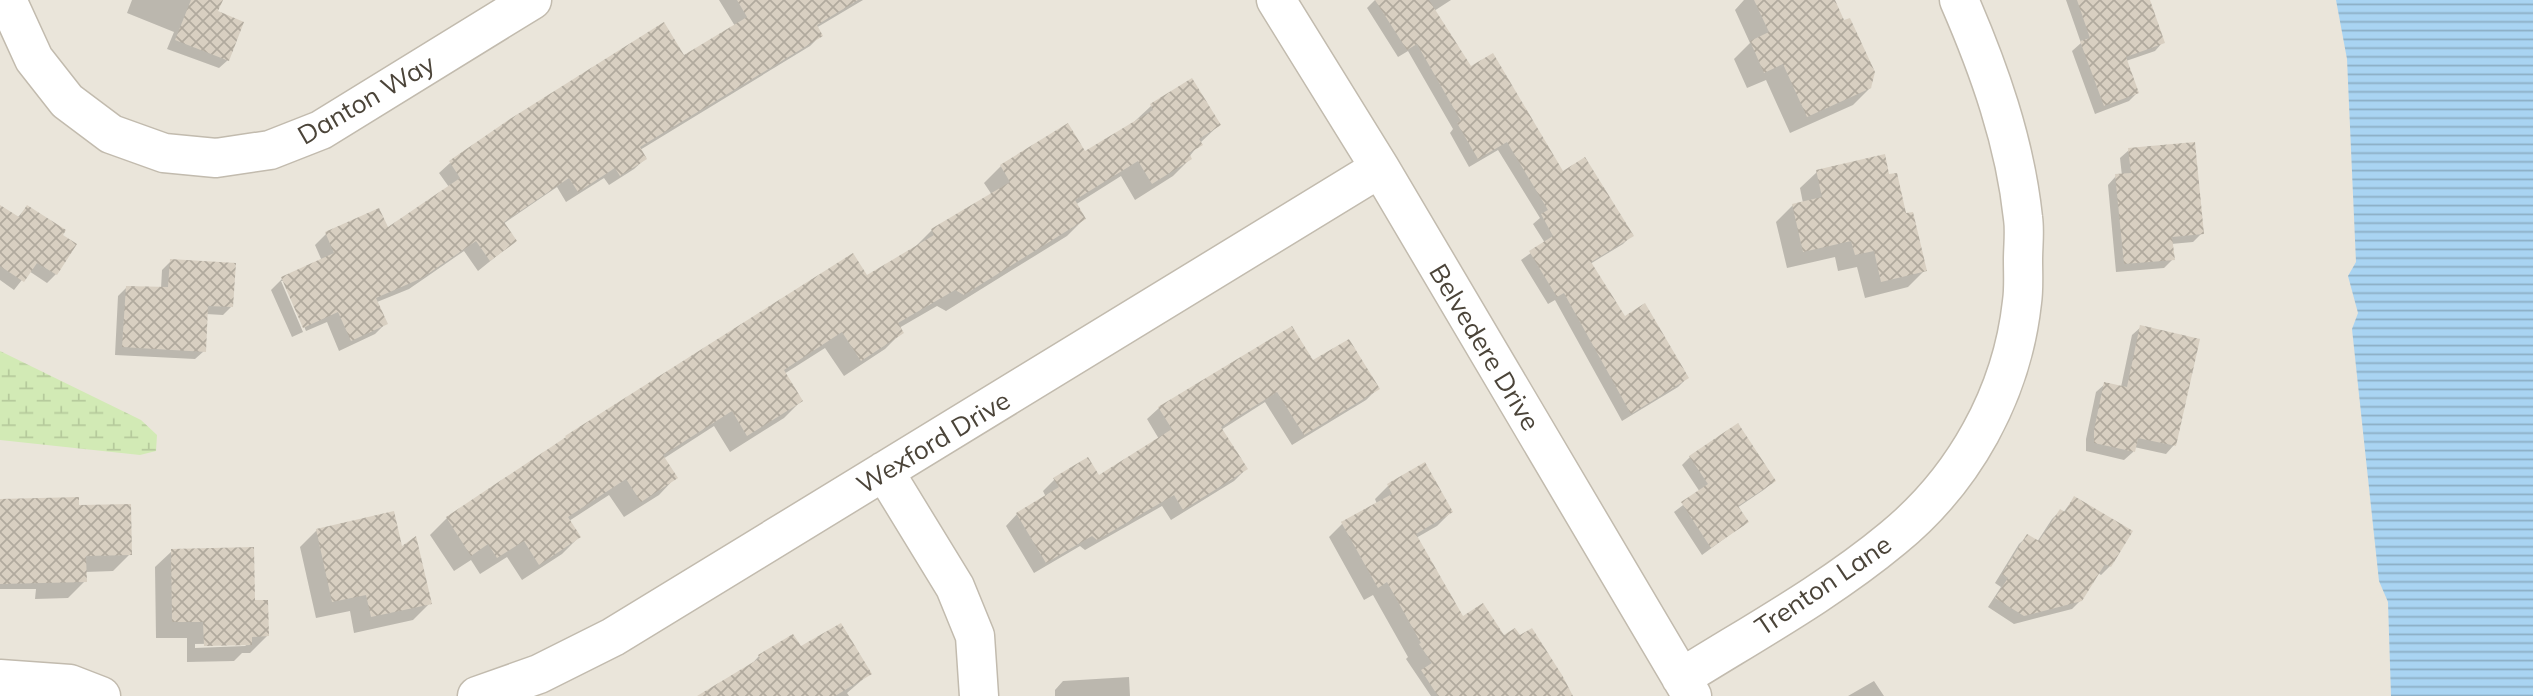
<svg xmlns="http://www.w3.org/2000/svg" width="2533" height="696" font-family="Mulish,sans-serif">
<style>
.residential{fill:#eae5da}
.wetland{fill:url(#wetland-marsh)}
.water{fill:url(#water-rules)}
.shadow{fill:#0003;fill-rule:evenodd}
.building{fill:url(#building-cross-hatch)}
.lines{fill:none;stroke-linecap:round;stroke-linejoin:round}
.minor-casing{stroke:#c2bbae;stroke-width:41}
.minor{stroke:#fff;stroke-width:38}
.labels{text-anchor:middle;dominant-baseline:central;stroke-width:6;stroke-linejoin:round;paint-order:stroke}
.street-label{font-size:26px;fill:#4b4439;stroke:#fff}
</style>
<defs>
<pattern id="wetland-marsh" width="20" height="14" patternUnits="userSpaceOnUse" patternTransform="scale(1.75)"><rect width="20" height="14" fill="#d2eab5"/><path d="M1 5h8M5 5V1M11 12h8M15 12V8" fill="none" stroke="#b6ca9c"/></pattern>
<pattern id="water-rules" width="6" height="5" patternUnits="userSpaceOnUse" patternTransform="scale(1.75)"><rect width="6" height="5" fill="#a9d4f2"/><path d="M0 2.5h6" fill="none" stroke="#8caec5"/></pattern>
<pattern id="building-cross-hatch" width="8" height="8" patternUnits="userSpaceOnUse" patternTransform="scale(1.75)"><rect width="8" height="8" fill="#d8cfc1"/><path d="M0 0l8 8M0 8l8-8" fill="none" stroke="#b1aa9e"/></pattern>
</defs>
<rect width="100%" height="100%" fill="#f6f3ec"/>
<path class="residential" d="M 0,0 L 2533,0 L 2533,696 L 0,696 Z"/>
<path class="wetland" d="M 0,351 L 141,420 L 157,435 L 156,451 L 140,455 L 0,440 Z"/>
<path class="water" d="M 2336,0 L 2533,0 L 2533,696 L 2391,696 L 2388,602 L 2379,581 L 2352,329 L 2358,313 L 2348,276 L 2356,262 L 2347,59 Z"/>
<path class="shadow" d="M 132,0 L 221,0 L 216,12 L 228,60 L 219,68 L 167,49 L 174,32 L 127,13 Z
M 719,0 L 863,0 L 816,28 L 821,35 L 810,46 L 640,150 L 645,159 L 634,169 L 609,185 L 604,178 L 566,202 L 557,187 L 503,224 L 515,241 L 478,271 L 464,251 L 409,289 L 377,302 L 386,323 L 375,334 L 339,351 L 327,322 L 306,331 L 285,281 L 281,281 L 303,332 L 292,337 L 271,290 L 282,279 L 322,261 L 315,245 L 326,234 L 387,230 L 449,187 L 439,173 L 450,163 L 559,89 L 684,58 L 735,26 Z
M 1375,0 L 1451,0 L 1434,11 L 1471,68 L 1562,174 L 1631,236 L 1623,244 L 1590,264 L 1624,319 L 1687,378 L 1678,387 L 1622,421 L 1555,300 L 1548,304 L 1521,260 L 1545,243 L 1533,224 L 1540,218 L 1498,150 L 1469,167 L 1450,133 L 1453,129 L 1408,51 L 1398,57 L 1367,8 Z
M 1744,0 L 1833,0 L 1870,88 L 1853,105 L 1790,133 L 1766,80 L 1747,88 L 1734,59 L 1750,43 L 1735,10 Z
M 2066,0 L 2148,0 L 2163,42 L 2155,51 L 2126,61 L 2137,93 L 2129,101 L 2095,114 L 2072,51 L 2081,43 Z
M 1192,80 L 1219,125 L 1200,143 L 1189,157 L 1190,159 L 1173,176 L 1135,200 L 1121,176 L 1075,205 L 1084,219 L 1067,236 L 946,311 L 937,306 L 899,328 L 902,332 L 885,349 L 844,376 L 825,348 L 784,374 L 801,401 L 784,418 L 730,452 L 714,426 L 663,459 L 675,478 L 659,495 L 624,517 L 609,495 L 569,521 L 579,537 L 562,554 L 522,580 L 507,557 L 480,574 L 471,560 L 454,571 L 430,535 L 447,518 L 558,445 L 866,277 L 915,247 L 932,230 L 992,195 L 984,183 L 1001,166 L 1085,153 L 1134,122 L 1151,106 Z
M 2129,150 L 2202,233 L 2193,242 L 2171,244 L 2173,259 L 2164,268 L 2116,272 L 2108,185 L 2116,176 L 2122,176 L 2120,158 Z
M 1817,172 L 1888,176 L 1925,270 L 1908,287 L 1865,298 L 1857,267 L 1838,271 L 1835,257 L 1787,268 L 1776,222 L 1793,205 L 1803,203 L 1800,188 Z
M 0,207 L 17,218 L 27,207 L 60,235 L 56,274 L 47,283 L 29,271 L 14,290 L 0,280 Z
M 171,261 L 231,307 L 223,315 L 206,314 L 204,351 L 195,359 L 115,355 L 118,296 L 127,287 L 161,289 L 162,270 Z
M 2141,327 L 2174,445 L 2166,454 L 2134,447 L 2133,452 L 2124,460 L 2086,451 L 2086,439 L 2096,392 L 2105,384 L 2121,387 L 2132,335 Z
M 1313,363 L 1378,388 L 1366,400 L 1292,445 L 1265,402 L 1221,430 L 1246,469 L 1234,481 L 1171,520 L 1162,506 L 1085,550 L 1080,546 L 1034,573 L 1006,526 L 1017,514 L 1046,497 L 1043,491 L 1054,480 L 1098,478 L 1159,439 L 1147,419 L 1159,408 Z
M 1690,457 L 1774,481 L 1765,489 L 1737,508 L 1747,522 L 1702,555 L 1674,512 L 1700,492 L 1682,465 Z
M 1389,485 L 1451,512 L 1437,526 L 1416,538 L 1462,618 L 1503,637 L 1572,696 L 1431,696 L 1406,659 L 1408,657 L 1373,595 L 1364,600 L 1329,537 L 1342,524 L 1377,504 L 1375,499 Z
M 2074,498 L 2110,566 L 2101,575 L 2098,573 L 2081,600 L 2072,609 L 2014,624 L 1988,607 L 2001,587 L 1995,583 L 2019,544 L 2028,536 L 2037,542 L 2052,519 L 2060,511 L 2063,513 Z
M 0,500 L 77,506 L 130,554 L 113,571 L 85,572 L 85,581 L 68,598 L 35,599 L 36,589 L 0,589 Z
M 317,530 L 400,549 L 430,603 L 413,620 L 354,633 L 350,611 L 316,618 L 300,547 Z
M 172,551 L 253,602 L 267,636 L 250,653 L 242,653 L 234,661 L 187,662 L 187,638 L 156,638 L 155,567 ZM 249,643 L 245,646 L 195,648 L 195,644 Z
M 800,649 L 870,673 L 847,693 L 849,696 L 701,696 L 749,667 L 759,656 Z
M 1129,677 L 1130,696 L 1055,696 L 1055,690 L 1063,681 Z
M 1874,681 L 1884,696 L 1848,696 Z"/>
<path class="building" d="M 191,0 L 223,0 L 218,11 L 244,22 L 229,61 L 175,40 Z
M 737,0 L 858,0 L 817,25 L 823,36 L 640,147 L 647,159 L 620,176 L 615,168 L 578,192 L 569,178 L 504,222 L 517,241 L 490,261 L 476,241 L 422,278 L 376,298 L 388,324 L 351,341 L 338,312 L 303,328 L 281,277 L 334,253 L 325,232 L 379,208 L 388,227 L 460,178 L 449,161 L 507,121 L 664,22 L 684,55 L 747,17 Z
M 1375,0 L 1429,0 L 1471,66 L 1493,53 L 1563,171 L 1585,157 L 1634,236 L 1591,262 L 1625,316 L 1645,303 L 1689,378 L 1631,414 L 1564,293 L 1557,297 L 1529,251 L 1553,236 L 1541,214 L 1548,210 L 1507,142 L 1478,159 L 1457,123 L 1461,121 L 1417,44 L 1407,50 Z
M 1754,0 L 1835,0 L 1844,20 L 1850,18 L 1875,72 L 1871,88 L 1807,117 L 1783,64 L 1764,73 L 1750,41 L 1769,32 Z
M 2077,0 L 2150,0 L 2165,43 L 2126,57 L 2139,93 L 2104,106 L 2080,41 L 2090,38 Z
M 1192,78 L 1221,125 L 1199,139 L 1203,145 L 1189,153 L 1192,159 L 1152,184 L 1138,161 L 1075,200 L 1086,219 L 964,295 L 955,290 L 898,323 L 904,333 L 861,361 L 842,332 L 784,370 L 803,401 L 747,436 L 732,411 L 663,455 L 678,478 L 641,502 L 626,479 L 568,517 L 581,537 L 539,565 L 524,541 L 497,558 L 488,544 L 471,556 L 446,517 L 566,437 L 565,436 L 853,253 L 867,275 L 934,235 L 931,229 L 1010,182 L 1000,165 L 1068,123 L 1085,151 L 1153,110 L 1150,104 Z
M 2195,142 L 2204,234 L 2172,237 L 2175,260 L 2124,264 L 2115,174 L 2131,173 L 2128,148 Z
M 1885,154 L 1889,174 L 1897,173 L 1906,213 L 1913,212 L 1927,271 L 1881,282 L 1874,251 L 1855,255 L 1851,241 L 1803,252 L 1792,204 L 1822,197 L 1816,170 Z
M 0,205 L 19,217 L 27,205 L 66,230 L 63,235 L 77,244 L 57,275 L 37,263 L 24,282 L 0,266 Z
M 170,259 L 236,263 L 233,307 L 208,306 L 206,352 L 122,347 L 126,286 L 168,287 Z
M 2140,325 L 2200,339 L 2176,446 L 2138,438 L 2135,452 L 2094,443 L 2094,430 L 2104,382 L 2127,387 Z
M 1292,326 L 1313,360 L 1349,339 L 1380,389 L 1304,435 L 1277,392 L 1221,427 L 1248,469 L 1183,510 L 1174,495 L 1097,540 L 1092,536 L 1046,563 L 1016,513 L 1059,487 L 1053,478 L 1088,457 L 1099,475 L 1172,429 L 1158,407 Z
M 1738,423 L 1776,481 L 1738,506 L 1749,522 L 1711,548 L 1681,502 L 1708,484 L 1689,456 Z
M 1425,462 L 1453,512 L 1416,534 L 1463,616 L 1483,603 L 1504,635 L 1515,628 L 1520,635 L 1532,628 L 1562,675 L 1573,696 L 1438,696 L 1421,670 L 1432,663 L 1419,644 L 1421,643 L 1387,582 L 1378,588 L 1341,522 L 1392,494 L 1387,484 Z
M 2074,496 L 2133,531 L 2111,567 L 2105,564 L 2082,601 L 2024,616 L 1995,598 L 2008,578 L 2002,574 L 2027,534 L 2039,541 L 2060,509 L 2065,512 Z
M 79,497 L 79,505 L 131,504 L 132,555 L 86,556 L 87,582 L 0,584 L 0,499 Z
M 394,511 L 402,546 L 416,536 L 432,604 L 371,617 L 366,595 L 332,602 L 316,529 Z
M 254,547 L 255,600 L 268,600 L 269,636 L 252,637 L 252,645 L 204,646 L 203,622 L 172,622 L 171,549 Z
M 841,623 L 872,674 L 835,696 L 697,696 L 760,658 L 758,655 L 793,634 L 801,646 Z"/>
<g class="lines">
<g class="minor-casing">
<path id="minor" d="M 7,0 L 34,59 L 67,101 L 111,134 L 164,153 L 216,158 L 270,150 L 321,130 L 532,0
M 1276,0 L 1380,168 L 1692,696
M 884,471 L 955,587 L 975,636 L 979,696
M 1681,678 C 1753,633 1828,592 1893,538 C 1964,480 2012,394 2022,302 C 2024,289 2023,274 2023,260 C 2023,246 2025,231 2023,218 C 2015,142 1989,69 1959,0
M 0,679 L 70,684 L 101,696
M 477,696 L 539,674 L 613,637 L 1380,168"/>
</g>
<use href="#minor" class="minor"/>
</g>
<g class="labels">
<g class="street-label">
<text transform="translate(366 99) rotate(-30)">Danton Way</text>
<text transform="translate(1485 347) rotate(59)">Belvedere Drive</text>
<text transform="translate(933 442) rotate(-31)">Wexford Drive</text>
<text transform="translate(1823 585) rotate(-34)">Trenton Lane</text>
</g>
</g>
</svg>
